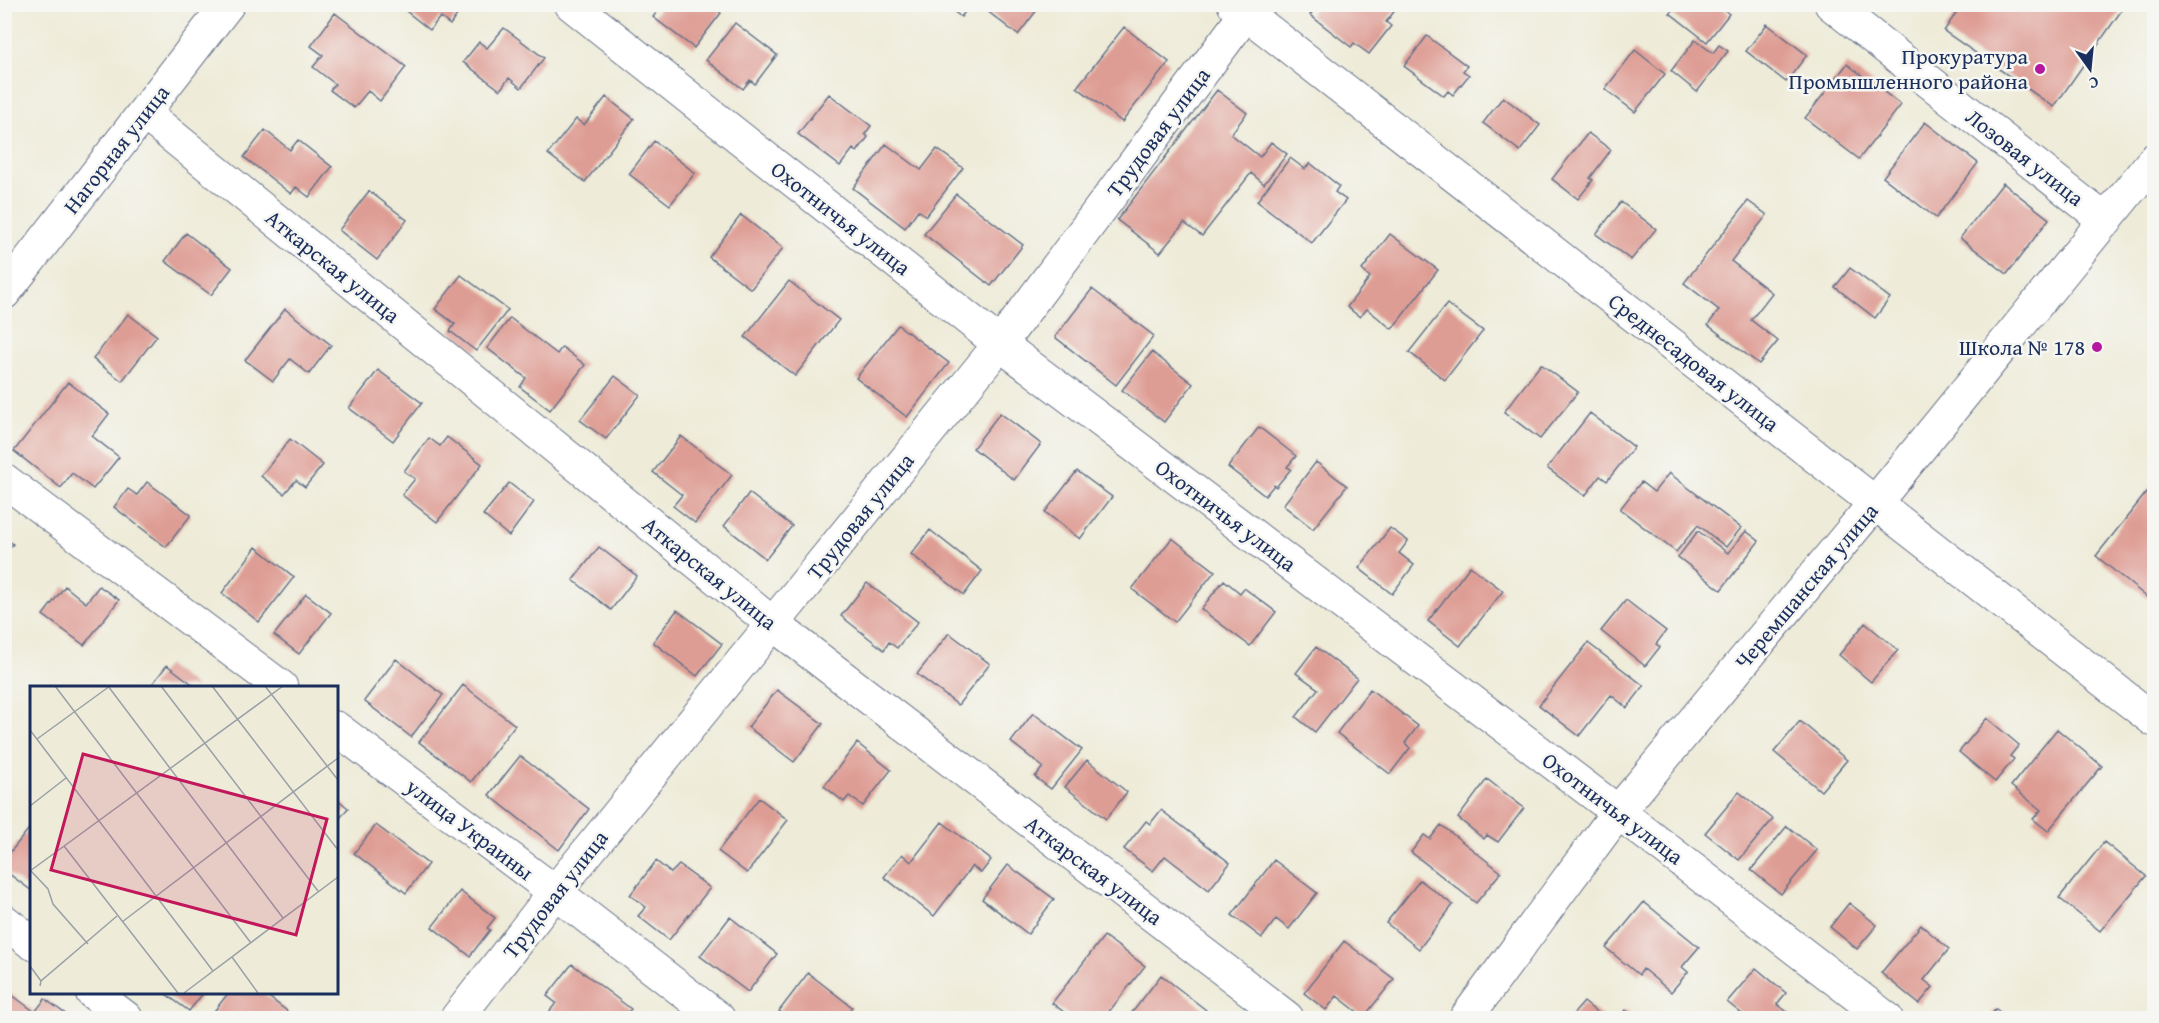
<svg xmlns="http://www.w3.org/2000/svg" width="2159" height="1023" font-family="'Gentium Book Plus',serif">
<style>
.building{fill:#de9d94}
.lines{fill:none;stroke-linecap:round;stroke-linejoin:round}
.street-casing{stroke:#657189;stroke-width:35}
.street{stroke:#fff;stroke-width:33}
.poi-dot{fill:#b5179e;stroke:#f6f6f2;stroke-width:2}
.labels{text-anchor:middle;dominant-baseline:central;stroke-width:5;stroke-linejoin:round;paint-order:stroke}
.poi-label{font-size:22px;fill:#1b2f5e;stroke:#f6f6f2;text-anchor:end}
.street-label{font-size:22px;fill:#1b2f5e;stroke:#f6f6f2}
.inset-road{fill:none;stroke:#9aa0a7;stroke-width:1.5}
.view{fill:#c2185b;fill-opacity:0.15;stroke:#c2185b;stroke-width:3}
.inset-edge{fill:none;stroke:#1b2f5e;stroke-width:3}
</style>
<rect width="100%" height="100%" fill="#f6f6f2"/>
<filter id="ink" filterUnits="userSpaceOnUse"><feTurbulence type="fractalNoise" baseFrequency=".0167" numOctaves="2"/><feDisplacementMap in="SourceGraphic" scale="12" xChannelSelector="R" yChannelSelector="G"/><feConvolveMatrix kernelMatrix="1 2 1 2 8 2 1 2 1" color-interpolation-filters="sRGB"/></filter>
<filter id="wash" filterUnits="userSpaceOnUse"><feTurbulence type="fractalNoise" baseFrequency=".008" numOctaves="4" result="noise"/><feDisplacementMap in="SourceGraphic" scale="24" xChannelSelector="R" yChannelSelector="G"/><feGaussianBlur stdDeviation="1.35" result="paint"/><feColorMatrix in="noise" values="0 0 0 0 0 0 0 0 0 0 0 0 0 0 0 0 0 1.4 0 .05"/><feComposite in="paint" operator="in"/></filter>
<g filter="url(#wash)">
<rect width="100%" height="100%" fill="#eeebd8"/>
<g id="blocks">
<path class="building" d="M 397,4 L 465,4 L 450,25 L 440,17 L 430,30 Z
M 663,4 L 710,4 L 721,13 L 694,48 L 653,17 Z
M 944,4 L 971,4 L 961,17 Z
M 990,4 L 1038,4 L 1040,6 L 1018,35 L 986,10 Z
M 1318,4 L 1400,4 L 1386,22 L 1391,26 L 1369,54 L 1354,43 L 1351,47 L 1310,15 Z
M 1677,4 L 1718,4 L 1729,14 L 1707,42 L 1670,13 Z
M 1962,4 L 2126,4 L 2054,107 L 1944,31 Z
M 335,13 L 406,67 L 380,101 L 368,91 L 354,108 L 330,90 L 335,84 L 313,67 L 323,55 L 311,46 Z
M 735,23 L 777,55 L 755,84 L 750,80 L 743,89 L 706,60 Z
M 1767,24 L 1807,55 L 1786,82 L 1746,51 Z
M 1124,27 L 1169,62 L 1122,122 L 1077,87 Z
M 504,28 L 544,58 L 521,88 L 509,78 L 500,90 L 463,62 L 479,42 L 487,48 Z
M 1427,36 L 1467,66 L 1463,71 L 1469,75 L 1453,95 L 1448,91 L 1444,96 L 1404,66 Z
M 1695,40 L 1713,53 L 1719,45 L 1728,51 L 1697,92 L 1671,71 Z
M 1635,50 L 1665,74 L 1635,112 L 1605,89 Z
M 1847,64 L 1901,105 L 1859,159 L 1805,118 Z
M 1217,90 L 1247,113 L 1231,134 L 1260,157 L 1271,142 L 1287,154 L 1264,184 L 1251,173 L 1202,236 L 1184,223 L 1160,253 L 1117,220 Z
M 829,94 L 871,126 L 865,134 L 868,137 L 857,152 L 853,149 L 840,166 L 798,134 Z
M 606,97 L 634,119 L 585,182 L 548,154 L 576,119 L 584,125 Z
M 1503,97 L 1540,125 L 1520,151 L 1483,123 Z
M 1925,122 L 1978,163 L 1936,218 L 1883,177 Z
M 265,130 L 290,150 L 298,140 L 332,167 L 309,197 L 296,187 L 291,194 L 244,157 Z
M 1588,133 L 1611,150 L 1590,178 L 1593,180 L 1578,199 L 1552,179 Z
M 654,141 L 695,173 L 670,205 L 629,174 Z
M 886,144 L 921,170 L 937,149 L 963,168 L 926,216 L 918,210 L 905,228 L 853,188 Z
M 1290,158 L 1305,169 L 1310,163 L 1339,186 L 1335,192 L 1346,200 L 1312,243 L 1257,201 Z
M 2003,183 L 2049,219 L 2007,274 L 1960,238 Z
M 369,191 L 407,220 L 377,260 L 339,230 Z
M 956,194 L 1023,245 L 991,286 L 924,234 Z
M 1748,201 L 1767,215 L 1731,261 L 1772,293 L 1751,320 L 1778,341 L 1759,364 L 1708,325 L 1719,310 L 1684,283 Z
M 1621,202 L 1656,229 L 1631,260 L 1596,234 Z
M 741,215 L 783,248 L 751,289 L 709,257 Z
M 186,233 L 232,268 L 211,295 L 165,261 Z
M 1390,234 L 1438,270 L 1392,329 L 1367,309 L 1360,317 L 1347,307 L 1370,277 L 1362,270 Z
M 1850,268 L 1890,298 L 1875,318 L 1835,287 Z
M 461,275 L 508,310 L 476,351 L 450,331 L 455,324 L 435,309 Z
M 789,281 L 839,320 L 795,376 L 745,337 Z
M 1092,289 L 1154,336 L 1116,385 L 1055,337 Z
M 1447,304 L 1483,331 L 1445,380 L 1409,352 Z
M 285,309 L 331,345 L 309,374 L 290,359 L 273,381 L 245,360 Z
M 128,314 L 157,336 L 122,381 L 93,359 Z
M 510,318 L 557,354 L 562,347 L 585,365 L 550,410 L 520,387 L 526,378 L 487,348 Z
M 898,325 L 949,363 L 907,417 L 856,378 Z
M 1152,352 L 1193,384 L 1164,422 L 1122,390 Z
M 1541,364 L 1578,392 L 1540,439 L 1504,412 Z
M 378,370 L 422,403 L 393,441 L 349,408 Z
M 615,376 L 640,395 L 606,439 L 580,420 Z
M 68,382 L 109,414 L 92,436 L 119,457 L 93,489 L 72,473 L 61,488 L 14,451 Z
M 1000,413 L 1041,444 L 1014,480 L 973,448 Z
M 1590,413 L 1634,447 L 1607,481 L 1600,476 L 1585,496 L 1547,468 Z
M 1259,427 L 1296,456 L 1287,467 L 1291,469 L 1276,487 L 1274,485 L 1265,496 L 1228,467 Z
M 681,436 L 732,475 L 695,523 L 673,506 L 682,495 L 653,472 Z
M 447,437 L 482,464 L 437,522 L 402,495 L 415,479 L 404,471 L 429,438 L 440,446 Z
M 290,439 L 323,465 L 305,487 L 296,480 L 284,494 L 261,476 Z
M 1316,462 L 1347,486 L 1313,529 L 1283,505 Z
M 1077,471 L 1112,497 L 1080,539 L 1045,512 Z
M 1669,473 L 1741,528 L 1726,547 L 1698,525 L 1676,552 L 1620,509 L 1641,482 L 1654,492 Z
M 147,482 L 191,515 L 166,547 L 114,507 L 128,489 L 137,495 Z
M 509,483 L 534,502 L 509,536 L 483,515 Z
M 2154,483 L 2154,603 L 2096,556 Z
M 749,493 L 792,526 L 766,559 L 724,526 Z
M 1390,528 L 1408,541 L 1399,553 L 1414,565 L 1392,594 L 1359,568 Z
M 930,530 L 982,571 L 964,595 L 911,554 Z
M 1698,531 L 1728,553 L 1746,531 L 1759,541 L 1721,590 L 1678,557 Z
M 4,537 L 13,544 L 4,555 Z
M 1172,538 L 1215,571 L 1175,622 L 1132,589 Z
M 256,547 L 294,577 L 259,622 L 222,593 Z
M 599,547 L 637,576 L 611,610 L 573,580 Z
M 1470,566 L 1503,591 L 1460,646 L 1428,621 Z
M 1224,580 L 1240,593 L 1244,588 L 1276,612 L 1250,646 L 1201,609 Z
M 867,583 L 918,622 L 897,648 L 889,642 L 884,650 L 841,616 Z
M 65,586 L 86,603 L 99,586 L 119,600 L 84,645 L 43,615 Z
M 306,594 L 331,613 L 299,654 L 274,635 Z
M 1626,600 L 1666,631 L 1656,644 L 1660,647 L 1645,666 L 1601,631 Z
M 677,610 L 722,644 L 697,676 L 653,642 Z
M 1865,623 L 1898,650 L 1871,682 L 1839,655 Z
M 949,633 L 990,664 L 958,705 L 917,674 Z
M 1588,643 L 1644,686 L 1627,708 L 1611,695 L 1579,736 L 1539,705 Z
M 1316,647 L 1357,678 L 1315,732 L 1296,717 L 1318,689 L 1296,673 Z
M 396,659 L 443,695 L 411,737 L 364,701 Z
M 167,665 L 196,687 L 150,687 Z
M 463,685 L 515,725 L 471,782 L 419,742 Z
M 1370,689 L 1418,726 L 1405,743 L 1410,748 L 1390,774 L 1337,733 Z
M 777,690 L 823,724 L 794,762 L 748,727 Z
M 1033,713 L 1082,750 L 1051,789 L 1035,777 L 1043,767 L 1011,742 Z
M 1987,718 L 2019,745 L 2010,756 L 2014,759 L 1995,782 L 1959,752 Z
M 1800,721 L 1847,760 L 1821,791 L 1774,752 Z
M 2057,729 L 2102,766 L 2048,831 L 2033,819 L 2041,810 L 2011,786 Z
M 857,743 L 891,770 L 863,806 L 849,796 L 844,802 L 824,786 Z
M 520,756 L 589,809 L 559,850 L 489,795 Z
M 1087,760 L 1127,792 L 1106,819 L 1065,787 Z
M 1487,779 L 1524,808 L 1498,842 L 1487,835 L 1484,839 L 1458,818 Z
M 1739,792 L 1773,819 L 1739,860 L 1705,833 Z
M 336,798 L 348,808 L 336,823 Z
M 759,798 L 788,820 L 747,873 L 718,851 Z
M 1161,810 L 1230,863 L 1209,890 L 1165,856 L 1153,871 L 1124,849 L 1146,821 L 1150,824 Z
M 942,822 L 991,860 L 981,873 L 972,866 L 934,916 L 884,877 L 902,854 L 911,862 Z
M 32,825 L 32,891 L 4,870 L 4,860 Z
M 376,825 L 428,864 L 406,893 L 354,853 Z
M 1441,825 L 1501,872 L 1476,903 L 1411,852 L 1424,835 L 1430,839 Z
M 1787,826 L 1817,850 L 1781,894 L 1751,870 Z
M 2104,842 L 2146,876 L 2100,931 L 2059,898 Z
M 1274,860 L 1317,893 L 1289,929 L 1276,919 L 1262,938 L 1232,915 Z
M 656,861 L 671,873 L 679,865 L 710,888 L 669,940 L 638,916 L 646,907 L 630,895 Z
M 1008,865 L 1054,899 L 1028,934 L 982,899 Z
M 1420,880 L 1453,905 L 1419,949 L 1386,923 Z
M 460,891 L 495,918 L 487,928 L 490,930 L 470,956 L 432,927 Z
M 1644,902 L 1699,947 L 1682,967 L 1688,972 L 1671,992 L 1643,969 L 1639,975 L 1606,948 Z
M 1849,903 L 1877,925 L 1857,949 L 1830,927 Z
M 730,917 L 777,954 L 748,992 L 700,956 Z
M 1921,925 L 1949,949 L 1924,980 L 1933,987 L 1919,1004 L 1881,973 Z
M 1104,936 L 1145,966 L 1104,1018 L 1093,1016 L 1092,1018 L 1072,1018 L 1052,1003 Z
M 1344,941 L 1394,979 L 1364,1017 L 1337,996 L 1326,1010 L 1304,993 Z
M 572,964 L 631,1009 L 623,1018 L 557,1018 L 549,1012 L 556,1003 L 547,996 Z
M 1756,968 L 1786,993 L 1777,1004 L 1795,1018 L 1747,1018 L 1727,1002 Z
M 808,973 L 852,1007 L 844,1018 L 789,1018 L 779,1011 Z
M 1161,975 L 1206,1010 L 1199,1018 L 1128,1018 Z
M 4,989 L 35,1012 L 45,999 L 71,1018 L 4,1018 Z
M 163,992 L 204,992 L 189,1011 Z
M 229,992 L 262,992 L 287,1011 L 282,1018 L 209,1018 Z
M 1584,1002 L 1604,1018 L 1570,1018 Z
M 1996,1009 L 2008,1018 L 1988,1018 Z
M 1626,1010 L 1637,1018 L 1618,1018 Z"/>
</g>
</g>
<g filter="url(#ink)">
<use href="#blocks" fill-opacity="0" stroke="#657189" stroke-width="1.5"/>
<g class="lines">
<g class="street-casing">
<path id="street" d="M 571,4 L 1000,344 L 1618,812 L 1886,1018
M 1234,4 L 2154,720
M 1831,4 L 2106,221
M 144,113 L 773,624 L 1287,1018
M 4,293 L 228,4
M 4,480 L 281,687
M 336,728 L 555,892 L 718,1018
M 4,921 L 32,943
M 92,992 L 126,1018
M 457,1018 L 555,892 L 1000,344 L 1253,4
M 1466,1018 L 1618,812 L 1875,503 L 2154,160"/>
</g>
<use href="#street" class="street"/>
</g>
</g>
<g class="poi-dot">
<circle cx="2040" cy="69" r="6"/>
<circle cx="2097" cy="347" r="6"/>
</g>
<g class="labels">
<g class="poi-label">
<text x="2028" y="56">Прокуратура<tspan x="2028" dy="25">Промышленного района</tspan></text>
<text x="2085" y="347">Школа № 178</text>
</g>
<g class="street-label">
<text transform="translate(1158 132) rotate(-53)">Трудовая улица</text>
<text transform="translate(116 149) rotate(-52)">Нагорная улица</text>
<text transform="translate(2025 157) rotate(38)">Лозовая улица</text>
<text transform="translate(841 218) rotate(38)">Охотничья улица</text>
<text transform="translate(333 266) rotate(39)">Аткарская улица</text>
<text transform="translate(1694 362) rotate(38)">Среднесадовая улица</text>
<text transform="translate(1226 515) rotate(37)">Охотничья улица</text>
<text transform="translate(860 516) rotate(-51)">Трудовая улица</text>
<text transform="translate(710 573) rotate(39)">Аткарская улица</text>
<text transform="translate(1806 586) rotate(-50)">Черемшанская улица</text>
<text transform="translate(1613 808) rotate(37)">Охотничья улица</text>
<text transform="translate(470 829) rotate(37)">улица Украины</text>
<text transform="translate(1094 870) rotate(37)">Аткарская улица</text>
<text transform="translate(555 894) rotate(-52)">Трудовая улица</text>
</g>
</g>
<g transform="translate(30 686)">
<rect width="308" height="308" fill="#eeebd8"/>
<path class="inset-road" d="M 25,0 L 221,257M 78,0 L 253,232M 131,0 L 288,205M 182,0 L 308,164M 235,0 L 308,94M 0,44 L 183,285M 7,53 L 80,0M 0,120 L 36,92M 34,160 L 148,307M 0,185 L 253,0M 1,185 L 18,203 L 23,218 L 58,258M 92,236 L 308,72M 202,271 L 228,307M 0,280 L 11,295M 10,300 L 11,295 L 87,230M 154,307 L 308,191"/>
<path class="view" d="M 53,68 L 297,133 L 266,249 L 21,184 Z"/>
<rect width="308" height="308" class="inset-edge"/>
</g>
<rect width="2159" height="1023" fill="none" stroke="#f6f6f2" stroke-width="24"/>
<g transform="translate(2090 69) rotate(165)" stroke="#f6f6f2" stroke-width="4.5" paint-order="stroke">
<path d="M0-4.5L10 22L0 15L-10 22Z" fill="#1b2f5e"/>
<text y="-9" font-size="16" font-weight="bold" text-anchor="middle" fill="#1b2f5e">С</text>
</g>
</svg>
